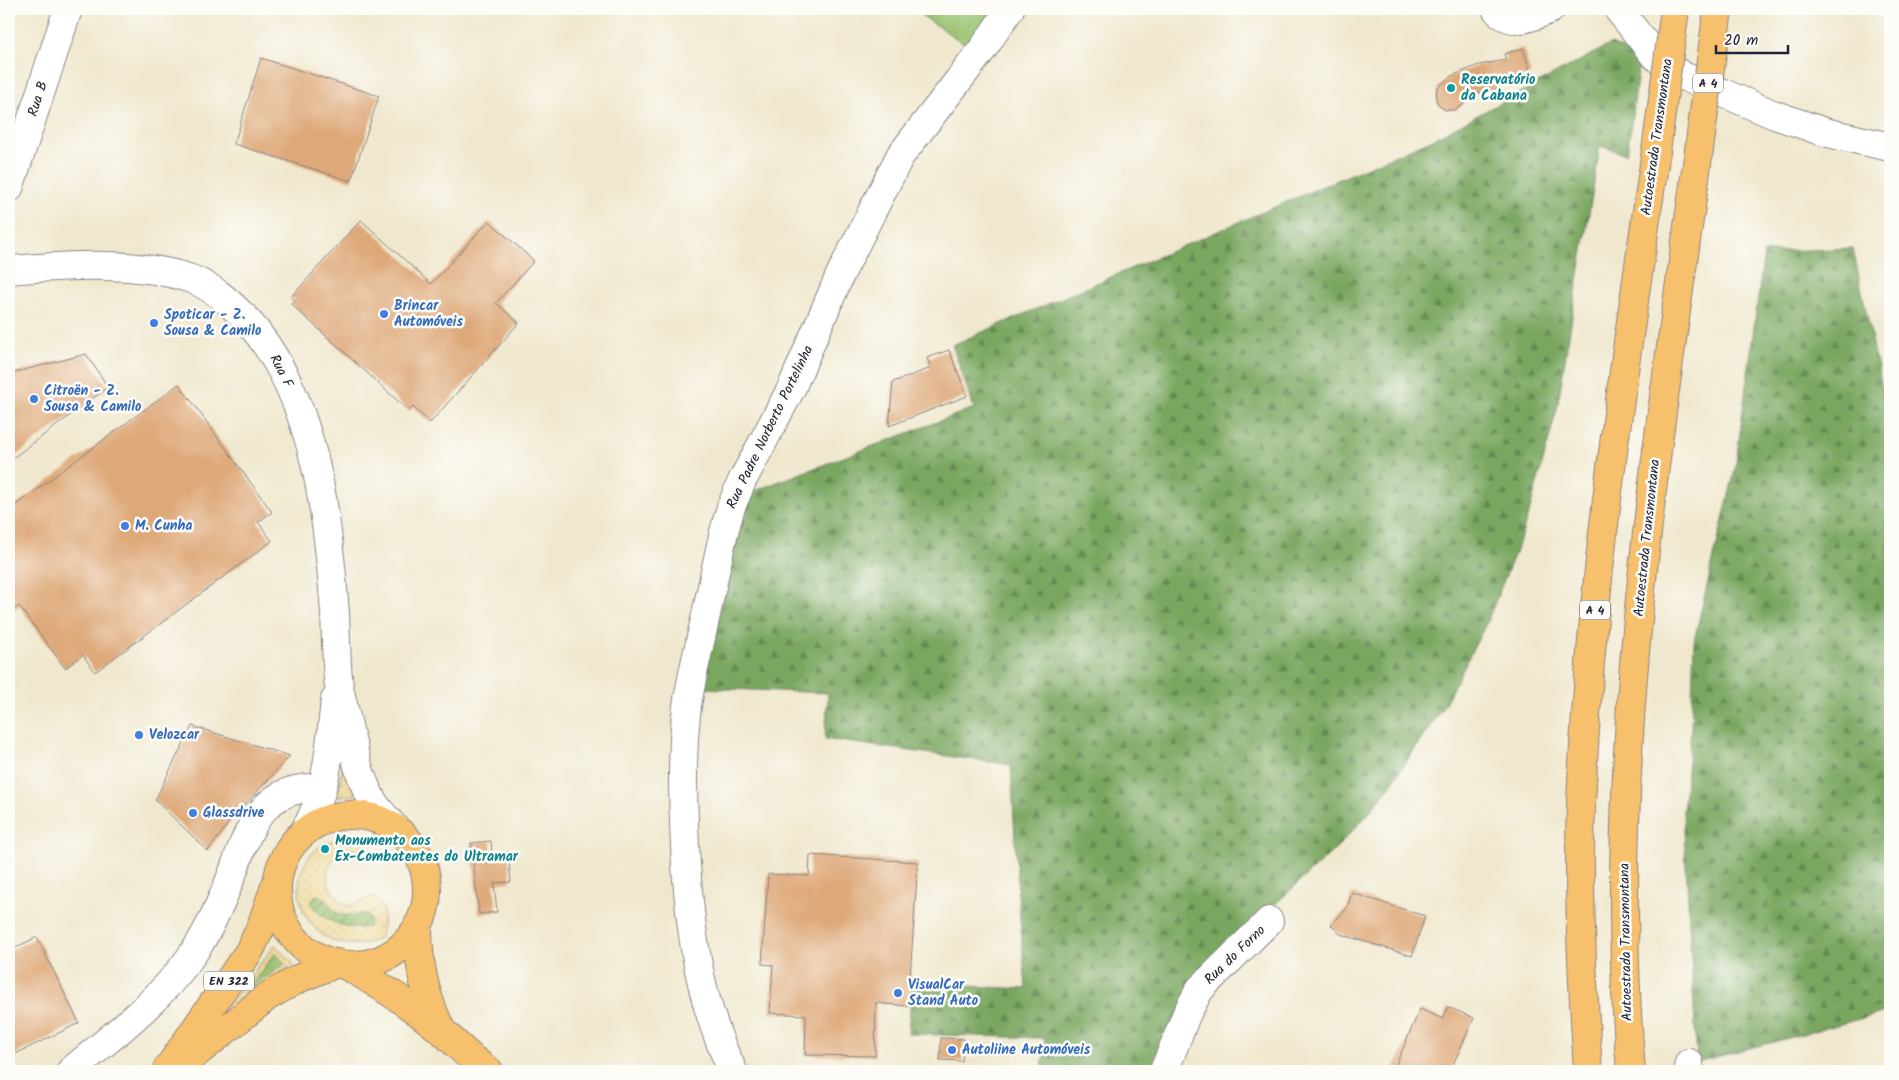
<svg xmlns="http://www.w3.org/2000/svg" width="1899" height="1080" font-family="Kalam,sans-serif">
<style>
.grass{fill:#98c16e;stroke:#5d7254}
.forest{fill:url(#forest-firs);stroke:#4e644e}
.sand{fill:url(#sand-dots);stroke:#887e6c;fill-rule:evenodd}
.garden{fill:url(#garden-furrows);stroke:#5d7254}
.building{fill:#dea979}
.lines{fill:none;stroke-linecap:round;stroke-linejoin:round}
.minor-casing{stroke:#898584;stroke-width:30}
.major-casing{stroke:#898584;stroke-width:30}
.highway-casing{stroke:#898584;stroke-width:30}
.minor{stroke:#fff;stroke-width:28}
.major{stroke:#f7c06c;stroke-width:28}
.highway{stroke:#f7c06c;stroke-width:28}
.highway-bridge-casing{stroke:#898584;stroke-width:30;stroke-linecap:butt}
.highway-bridge{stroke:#f7c06c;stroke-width:28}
.culture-dot{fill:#0f9aa8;stroke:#fdfcf7;stroke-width:2}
.shop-dot{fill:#3f7fe0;stroke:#fdfcf7;stroke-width:2}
.labels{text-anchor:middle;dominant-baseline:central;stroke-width:5;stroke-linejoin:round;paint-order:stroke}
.shield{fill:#fdfcf7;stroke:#646373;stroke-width:1}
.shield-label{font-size:12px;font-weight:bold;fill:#22223b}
.culture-label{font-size:14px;font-weight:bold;fill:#0d838f;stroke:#fdfcf7;text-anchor:start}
.street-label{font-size:14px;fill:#22223b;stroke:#fdfcf7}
.shop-label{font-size:14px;font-weight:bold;fill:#366cbe;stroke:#fdfcf7;text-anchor:start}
</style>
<defs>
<pattern id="forest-firs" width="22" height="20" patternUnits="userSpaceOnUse" patternTransform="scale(1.25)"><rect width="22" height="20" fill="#7aa761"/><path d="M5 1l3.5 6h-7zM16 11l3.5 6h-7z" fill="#648851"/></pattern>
<pattern id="sand-dots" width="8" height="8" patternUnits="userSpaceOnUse" patternTransform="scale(1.25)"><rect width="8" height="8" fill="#eeda9e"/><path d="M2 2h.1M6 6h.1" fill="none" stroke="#ccbb89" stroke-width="1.8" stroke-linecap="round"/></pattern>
<pattern id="garden-furrows" width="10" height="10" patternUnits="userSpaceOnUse" patternTransform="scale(1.25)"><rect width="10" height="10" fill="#98c16e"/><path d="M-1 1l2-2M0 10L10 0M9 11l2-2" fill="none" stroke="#7c9c5c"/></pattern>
</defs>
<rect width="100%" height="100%" fill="#fdfcf7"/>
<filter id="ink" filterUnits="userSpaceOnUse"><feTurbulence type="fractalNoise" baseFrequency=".02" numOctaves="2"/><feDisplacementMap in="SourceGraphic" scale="10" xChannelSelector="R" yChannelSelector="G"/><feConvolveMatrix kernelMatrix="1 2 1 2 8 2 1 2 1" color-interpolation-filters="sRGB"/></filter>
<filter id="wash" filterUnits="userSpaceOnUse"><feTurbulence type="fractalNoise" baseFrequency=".0096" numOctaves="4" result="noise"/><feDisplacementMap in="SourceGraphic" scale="20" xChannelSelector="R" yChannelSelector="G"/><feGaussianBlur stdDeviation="1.12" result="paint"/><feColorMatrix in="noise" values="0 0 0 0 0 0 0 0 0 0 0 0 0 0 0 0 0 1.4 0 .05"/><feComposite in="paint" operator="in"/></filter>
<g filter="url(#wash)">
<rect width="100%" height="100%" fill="#f0e8ce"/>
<path class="grass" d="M 912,9 L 996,9 L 968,46 Z
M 276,953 L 286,963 L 245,992 Z"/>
<path class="forest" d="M 1611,44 L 1640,57 L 1628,148 L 1626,154 L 1600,146 L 1557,409 L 1531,506 L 1519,543 L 1487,622 L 1443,707 L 1390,786 L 1363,820 L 1334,850 L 1207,967 L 1163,1037 L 1150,1071 L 1042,1071 L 1045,1038 L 908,1034 L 912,983 L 1026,989 L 1018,894 L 1011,765 L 825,739 L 828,693 L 702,688 L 738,528 L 751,492 L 974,408 L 952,345 L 1431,140 Z
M 1853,248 L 1890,426 L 1890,1011 L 1697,1062 L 1683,812 L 1691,730 L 1694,640 L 1735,470 L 1764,252 Z"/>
<path class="sand" d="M 344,763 L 357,795 L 337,796 Z
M 349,836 L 364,838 L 362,850 C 357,850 351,849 346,851 C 326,859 321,878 335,895 C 338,898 341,904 346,905 C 355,908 365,897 375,897 C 388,906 383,924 381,937 C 372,943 361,945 351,944 C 304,944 280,880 317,849 C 327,841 338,839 349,836 Z
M 275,945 L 294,964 L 220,1015 ZM 276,953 L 285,964 L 246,991 L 275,953 Z"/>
<path class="garden" d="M 316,895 C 328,896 330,911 340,914 C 349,918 359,912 368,915 L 370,920 L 369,926 C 355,934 315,918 311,902 Z"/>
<g id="blocks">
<path class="building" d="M 1523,48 L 1531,74 L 1499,84 L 1496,89 L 1488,94 L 1470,92 L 1463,105 L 1455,110 L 1445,110 L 1438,104 L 1436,99 L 1437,88 L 1451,76 L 1479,65 L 1506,60 L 1504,54 Z
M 261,58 L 379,96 L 351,181 L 234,144 Z
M 361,220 L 431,284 L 489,221 L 534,261 L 496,303 L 519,323 L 430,423 L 413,407 L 409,411 L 291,304 L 295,300 L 291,297 Z
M 949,350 L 967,396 L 889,426 L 893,382 L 931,368 L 927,358 Z
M 86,354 L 108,387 L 9,461 L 9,374 Z
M 179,384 L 272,512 L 258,522 L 272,541 L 95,672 L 83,655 L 65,668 L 19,606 L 9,614 L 9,510 Z
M 192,726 L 290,756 L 231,820 L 208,851 L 155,800 Z
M 491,841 L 492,854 L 508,852 L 511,882 L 494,883 L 497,912 L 479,914 L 471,843 Z
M 810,855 L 918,862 L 908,1006 L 876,1003 L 875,1056 L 805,1055 L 806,1015 L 770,1013 L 773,965 L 762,964 L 768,874 L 809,876 Z
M 1352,893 L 1425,916 L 1412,956 L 1340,934 L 1331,925 L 1347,908 Z
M 37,937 L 79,1023 L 9,1057 L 9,951 Z
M 1448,1007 L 1474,1018 L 1450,1071 L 1393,1071 L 1420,1009 L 1443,1019 Z
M 941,1038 L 964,1039 L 962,1061 L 940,1060 Z"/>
</g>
</g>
<g filter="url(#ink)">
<use href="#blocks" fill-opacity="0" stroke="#898584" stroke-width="1"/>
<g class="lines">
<g class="minor-casing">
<path id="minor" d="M 1496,9 C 1511,27 1533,17 1551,9
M 1618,9 L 1654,55 L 1668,67 L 1685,77 L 1775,115 L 1824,132 L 1890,147
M 9,188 L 68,9
M 9,270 C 65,266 138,260 191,279 C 213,287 229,302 245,318 C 315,394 328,515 335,614 C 336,635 336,657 338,678 C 339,691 343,704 346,717 C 353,746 358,777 374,803 C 380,812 388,820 395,828
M 304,832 C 328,792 330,745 335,700
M 1689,1063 L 1690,1071
M 71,1071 C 112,1036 157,1003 189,959 C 205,938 215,915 225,892 C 246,843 253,784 322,788
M 733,1071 C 698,1001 689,924 685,847 C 683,800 681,753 687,706 C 691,679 698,652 704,624 C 711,592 717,560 725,528 L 731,507 L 742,481 L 791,389 L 840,275 L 900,156 L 982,50 L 1010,9
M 1164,1071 L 1187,1013 L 1200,989 L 1269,921"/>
</g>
<g class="major-casing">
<path id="major" d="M277 890a75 75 0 1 1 150 0a75 75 0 1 1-150 0Z
M 418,925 C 418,963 424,995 441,1029
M 345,965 C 379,984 412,1006 442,1031 C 458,1045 471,1060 489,1071
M 183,1064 L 268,996 L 300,978 L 337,963
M 166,1071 L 250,950 L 260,929 L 276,884"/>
</g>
<g class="highway-casing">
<path id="highway" d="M 1588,1071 C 1582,975 1577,879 1582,783 C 1592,571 1625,361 1656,151
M 1631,1071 C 1605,764 1655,460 1698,157"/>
</g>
<use href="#minor" class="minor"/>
<use href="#major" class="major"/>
<use href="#highway" class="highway"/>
<g class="highway-bridge-casing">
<path id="highway-bridge" d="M 1656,151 L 1675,9
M 1698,157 L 1718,9"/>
</g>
<use href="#highway-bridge" class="highway-bridge"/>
</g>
</g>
<g class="culture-dot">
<circle cx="1451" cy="88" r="5"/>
<circle cx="325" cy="849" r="5"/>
</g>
<g class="shop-dot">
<circle cx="384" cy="314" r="5"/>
<circle cx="154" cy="323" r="5"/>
<circle cx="34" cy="399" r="5"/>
<circle cx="125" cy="526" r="5"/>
<circle cx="139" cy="735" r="5"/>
<circle cx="193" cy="813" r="5"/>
<circle cx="898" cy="993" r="5"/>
<circle cx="952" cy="1050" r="5"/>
</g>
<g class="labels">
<g class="shield">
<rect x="1693" y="73.5" width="30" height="19" rx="4"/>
<rect x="1580" y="600.5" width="30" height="19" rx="4"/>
<rect x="204" y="971.5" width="50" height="19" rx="4"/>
</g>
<g class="shield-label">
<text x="1708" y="83">A 4</text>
<text x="1595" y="610">A 4</text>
<text x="229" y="981">EN 322</text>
</g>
<g class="culture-label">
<text x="1461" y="80">Reservatório<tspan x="1461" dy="16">da Cabana</tspan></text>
<text x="335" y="841">Monumento aos<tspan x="335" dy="16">Ex-Combatentes do Ultramar</tspan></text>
</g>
<g class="street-label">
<text transform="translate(38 99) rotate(-72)">Rua B</text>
<text transform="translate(1657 137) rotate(-82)">Autoestrada Transmontana</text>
<text transform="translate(281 371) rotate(63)">Rua F</text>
<text transform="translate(770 427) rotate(-64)">Rua Padre Norberto Portelinha</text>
<text transform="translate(1647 538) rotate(-84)">Autoestrada Transmontana</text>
<text transform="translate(1626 942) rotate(-91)">Autoestrada Transmontana</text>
<text transform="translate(1235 955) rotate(-44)">Rua do Forno</text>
</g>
<g class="shop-label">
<text x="394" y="306">Brincar<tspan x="394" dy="16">Automóveis</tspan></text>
<text x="164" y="315">Spoticar - Z.<tspan x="164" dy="16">Sousa &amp; Camilo</tspan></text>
<text x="44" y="391">Citroën - Z.<tspan x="44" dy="16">Sousa &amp; Camilo</tspan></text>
<text x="135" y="526">M. Cunha</text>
<text x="149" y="735">Velozcar</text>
<text x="203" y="813">Glassdrive</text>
<text x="908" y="985">VisualCar<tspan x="908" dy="16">Stand Auto</tspan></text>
<text x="962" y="1050">Autoliine Automóveis</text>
</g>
</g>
<rect width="1899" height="1080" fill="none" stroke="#fdfcf7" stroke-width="30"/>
<path d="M1716 45v8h72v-8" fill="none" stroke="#22223b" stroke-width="2.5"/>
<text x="1724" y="45" font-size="15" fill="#22223b" stroke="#fdfcf7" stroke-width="4" paint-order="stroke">20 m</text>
</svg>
